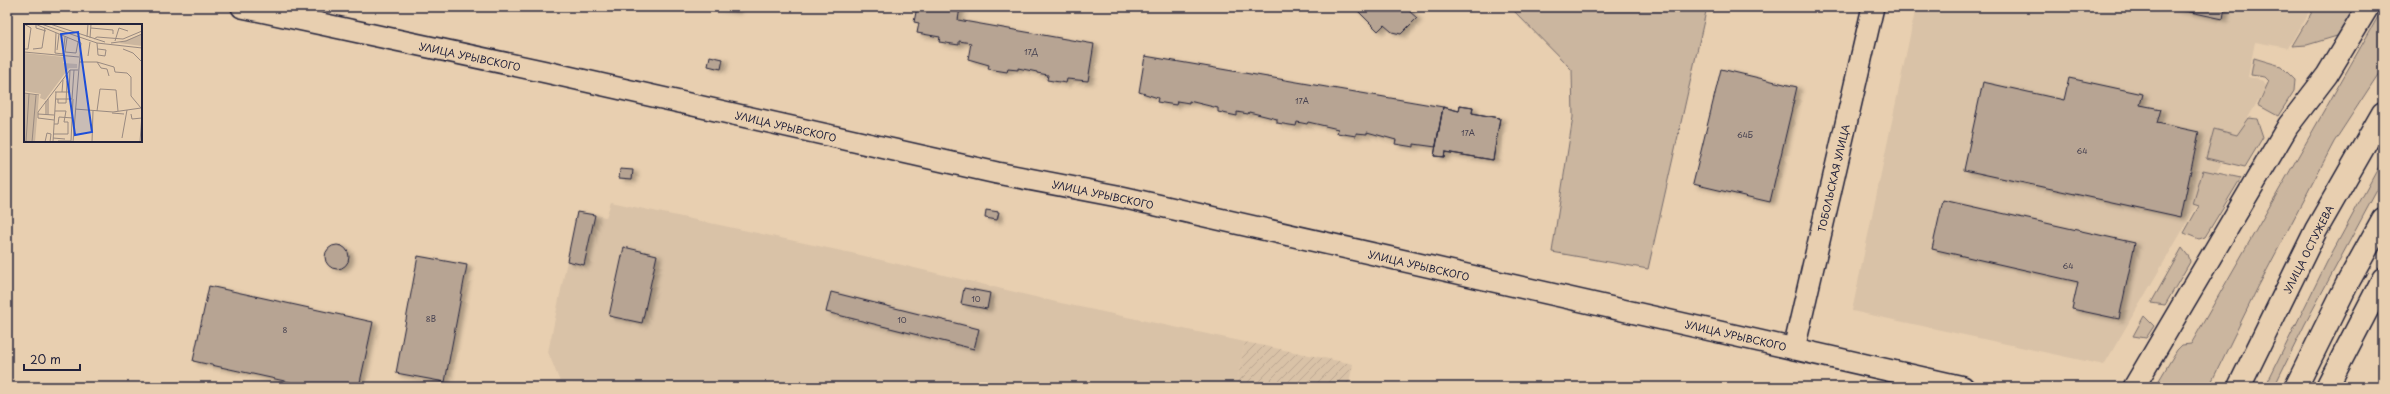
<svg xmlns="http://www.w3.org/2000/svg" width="2390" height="394" font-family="'Playpen Sans',sans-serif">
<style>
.built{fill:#d9c2a7}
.industrial{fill:url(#industrial-furrows)}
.grass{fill:#cbb69f;stroke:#766c6d}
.building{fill:#b7a493;stroke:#22223b;filter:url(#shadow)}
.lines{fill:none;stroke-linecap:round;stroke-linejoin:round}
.street-casing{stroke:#22223b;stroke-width:24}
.primary-casing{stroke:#22223b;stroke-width:25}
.street{stroke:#e8cfb0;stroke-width:21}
.primary{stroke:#e8cfb0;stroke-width:22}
.labels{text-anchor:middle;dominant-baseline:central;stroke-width:4;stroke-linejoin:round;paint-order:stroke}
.number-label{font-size:8px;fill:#474251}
.street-label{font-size:10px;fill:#22223b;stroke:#e8cfb0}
.inset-road{fill:none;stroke:#998a81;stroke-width:1}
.view{fill:#1d4ed8;fill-opacity:0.15;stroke:#1d4ed8;stroke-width:2}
.inset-edge{fill:none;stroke:#22223b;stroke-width:2}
</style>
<defs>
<pattern id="industrial-furrows" width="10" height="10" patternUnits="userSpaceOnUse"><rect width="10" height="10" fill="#d9c2a7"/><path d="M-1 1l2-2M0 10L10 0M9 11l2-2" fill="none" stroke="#baa691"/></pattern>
<filter id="shadow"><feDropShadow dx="4.5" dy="2.5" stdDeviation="2" flood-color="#0004"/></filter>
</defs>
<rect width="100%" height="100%" fill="#e8cfb0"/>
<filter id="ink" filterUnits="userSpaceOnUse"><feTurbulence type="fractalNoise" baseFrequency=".025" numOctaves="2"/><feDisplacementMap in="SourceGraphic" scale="8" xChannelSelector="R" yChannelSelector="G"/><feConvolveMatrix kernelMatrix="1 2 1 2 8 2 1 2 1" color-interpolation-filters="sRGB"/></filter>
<g filter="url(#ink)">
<path class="built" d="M 1916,7 L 2312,7 L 2288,48 L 2255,42 L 2248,77 L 2264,81 L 2266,87 L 2104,365 L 1852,311 Z
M 611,202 L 856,254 L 1056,302 L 1245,342 L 1236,387 L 584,387 L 560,382 L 548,352 L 567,261 L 584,265 L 595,215 L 606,217 Z"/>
<path class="industrial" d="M 1245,342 L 1353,364 L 1348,387 L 1236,387 Z"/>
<path class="grass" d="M 1510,7 L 1707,7 L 1648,269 L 1552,252 L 1573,117 L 1572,70 Z
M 2315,7 L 2355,7 L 2337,36 L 2307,45 L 2292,46 Z
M 2383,8 L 2383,67 L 2334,142 L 2257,289 L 2209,387 L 2155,387 L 2177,350 L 2182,345 L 2191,344 Z
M 2254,58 L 2281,66 L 2295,80 L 2294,91 L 2278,116 L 2258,105 L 2269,81 L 2265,77 L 2251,75 Z
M 2249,118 L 2257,119 L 2263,137 L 2245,167 L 2206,158 L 2214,129 L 2237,135 Z
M 2383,159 L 2383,179 L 2305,324 L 2274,387 L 2265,387 L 2327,262 Z
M 2203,170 L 2241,178 L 2205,237 L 2199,239 L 2184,233 L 2199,206 L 2193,204 Z
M 2182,248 L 2189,257 L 2190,262 L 2165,305 L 2151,303 Z
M 2144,316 L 2154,326 L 2146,338 L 2133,336 Z"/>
<path class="building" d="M 714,7 L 737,7 L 737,11 Z
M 917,7 L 964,7 L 960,8 L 958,20 L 1094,44 L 1088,81 L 1067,79 L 1066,83 L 1047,80 L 1048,75 L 1037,73 L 1037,72 L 1018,68 L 1018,70 L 1008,69 L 1007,72 L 988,69 L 989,65 L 968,59 L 971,43 L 959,41 L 959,45 L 939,42 L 940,37 L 917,33 L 919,23 L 914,22 Z
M 1354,7 L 1411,7 L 1412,8 L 1409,11 L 1417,18 L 1401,34 L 1392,32 L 1384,25 L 1378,31 Z
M 2167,7 L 2225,7 L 2223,19 Z
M 710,56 L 723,59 L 721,69 L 708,66 Z
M 1145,56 L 1443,107 L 1436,147 L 1414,144 L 1414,147 L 1395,144 L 1396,140 L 1367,132 L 1367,134 L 1356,133 L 1356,136 L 1337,133 L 1338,129 L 1308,122 L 1307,124 L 1297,122 L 1296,126 L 1277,123 L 1277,119 L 1249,112 L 1248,114 L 1237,112 L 1237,116 L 1218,112 L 1218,108 L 1189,101 L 1189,103 L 1177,101 L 1176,105 L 1157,102 L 1158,98 L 1139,92 Z
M 1721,69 L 1797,87 L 1770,202 L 1693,184 Z
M 2069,78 L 2143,94 L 2140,105 L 2161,109 L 2157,123 L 2199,132 L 2181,217 L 1964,170 L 1983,82 L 2064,100 Z
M 1460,105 L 1473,107 L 1472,113 L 1500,118 L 1493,160 L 1445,152 L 1444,157 L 1434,156 L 1443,107 L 1459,111 Z
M 1460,105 L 1473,107 L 1472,113 L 1500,118 L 1493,160 L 1445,152 L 1444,157 L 1434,156 L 1443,107 L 1459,111 Z
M 620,169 L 633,170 L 632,179 L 619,178 Z
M 1943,200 L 2135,243 L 2119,319 L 2072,309 L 2078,282 L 1932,249 Z
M 986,210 L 999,212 L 997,220 L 985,218 Z
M 577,212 L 595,215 L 584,265 L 567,261 Z
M325 257a12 12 0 1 1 24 0a12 12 0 1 1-24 0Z
M 624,247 L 657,255 L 642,323 L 609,316 Z
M 418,256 L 467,265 L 445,382 L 396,373 Z
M 209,286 L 373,322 L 359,387 L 312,387 L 193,361 Z
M 964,288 L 990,293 L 987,309 L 961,304 Z
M 831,292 L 979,329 L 974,349 L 826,312 Z"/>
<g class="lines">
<g class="street-casing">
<path id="street" d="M 242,7 L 546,72 L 997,173 L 1117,196 L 1963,387
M 1794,349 L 1873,7
M 2134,387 L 2288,126 L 2327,75 L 2368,7"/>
</g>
<g class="primary-casing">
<path id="primary" d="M 2239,387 L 2316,230 L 2383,113
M 2296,387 L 2347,284 L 2383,219
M 2327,387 L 2383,279"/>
</g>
<use href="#street" class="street"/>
<use href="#primary" class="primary"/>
</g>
</g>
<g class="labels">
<g class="number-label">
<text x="1031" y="52">17Д</text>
<text x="1302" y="101">17А</text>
<text x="1468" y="133">17А</text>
<text x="1745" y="135">64Б</text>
<text x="2082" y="151">64</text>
<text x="2068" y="266">64</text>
<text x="976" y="299">10</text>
<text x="431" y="319">8В</text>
<text x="902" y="320">10</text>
<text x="285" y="330">8</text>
</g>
<g class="street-label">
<text transform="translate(470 56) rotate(12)">УЛИЦА УРЫВСКОГО</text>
<text transform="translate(786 126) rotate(13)">УЛИЦА УРЫВСКОГО</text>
<text transform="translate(1833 178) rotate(-77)">ТОБОЛЬСКАЯ УЛИЦА</text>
<text transform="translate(1103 194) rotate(12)">УЛИЦА УРЫВСКОГО</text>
<text transform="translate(2308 249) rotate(-63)">УЛИЦА ОСТУЖЕВА</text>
<text transform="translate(1419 265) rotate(13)">УЛИЦА УРЫВСКОГО</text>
<text transform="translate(1736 335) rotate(13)">УЛИЦА УРЫВСКОГО</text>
</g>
</g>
<g transform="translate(24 24)">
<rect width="118" height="118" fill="#e8cfb0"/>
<path d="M 118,10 L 118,22 L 95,19 ZM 0,29 L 40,33 L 39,39 L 53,40 L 53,44 L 45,44 L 21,76 L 16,74 L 17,70 L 0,67 Z" fill="#cbb69f"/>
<path d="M 0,69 L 15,72 L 11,118 L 0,118 Z" fill="#cbb69f"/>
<path class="inset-road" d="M 11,0 L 57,19M 17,0 L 73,19 L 118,24M 26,0 L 81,18M 12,1 L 12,4 L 22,7M 67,4 L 89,6 L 89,10M 32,9 L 31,29 L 39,30 L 41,13M 63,13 L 64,0M 43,14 L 41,28 L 52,29 L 54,18M 66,14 L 67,0M 70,15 L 73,13 L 99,15 L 118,7M 91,17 L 95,4 L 104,7M 73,19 L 74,31 L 81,32 L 82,26 L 74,25M 87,19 L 102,17 L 118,10M 0,25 L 4,25 L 7,4 L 0,0M 9,25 L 18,24 L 21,4M 99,25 L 109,29 L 118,38M 33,26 L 35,10M 0,28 L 55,33M 64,32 L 66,18M 55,38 L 73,38 L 77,44 L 83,45 L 85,52M 73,38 L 90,43 L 91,48 L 103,49 L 107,53 L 107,72 L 117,84M 31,68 L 45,68 L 46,46M 38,68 L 39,56M 0,69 L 15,71M 24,75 L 24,91M 32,75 L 48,75M 34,75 L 34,79 L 42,79 L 43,57M 48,75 L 50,46M 51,85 L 89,88 L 117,84M 73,87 L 76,65 L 92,66 L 94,87M 88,89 L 100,90M 14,90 L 30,91M 22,90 L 22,77M 107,90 L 108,95 L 118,94M 30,96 L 14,94 L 14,88 L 46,46 L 54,46M 30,100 L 34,100 L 35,93 L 49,94M 29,110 L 44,110 L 44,98 L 40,98 L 42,87 L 31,87M 29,114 L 41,115M 98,114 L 103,86M 34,117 L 47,117M 47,117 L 49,75M 2,118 L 5,70M 8,118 L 12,71M 21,118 L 23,109 L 27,110 L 26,118M 29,118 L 32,68M 49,118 L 57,19M 68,118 L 69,87M 116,118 L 118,90"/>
<path class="view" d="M 54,8 L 68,108 L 51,111 L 37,10 Z"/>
<rect width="118" height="118" class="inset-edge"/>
</g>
<rect width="2390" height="394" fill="none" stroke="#e8cfb0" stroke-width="24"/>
<rect x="12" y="12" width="2366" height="370" fill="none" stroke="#22223b" stroke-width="1.5" filter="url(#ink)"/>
<path d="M24 364v6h56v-6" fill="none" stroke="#22223b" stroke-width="2"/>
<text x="30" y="364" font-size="12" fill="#22223b" stroke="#e8cfb0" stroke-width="3" paint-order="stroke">20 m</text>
</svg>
